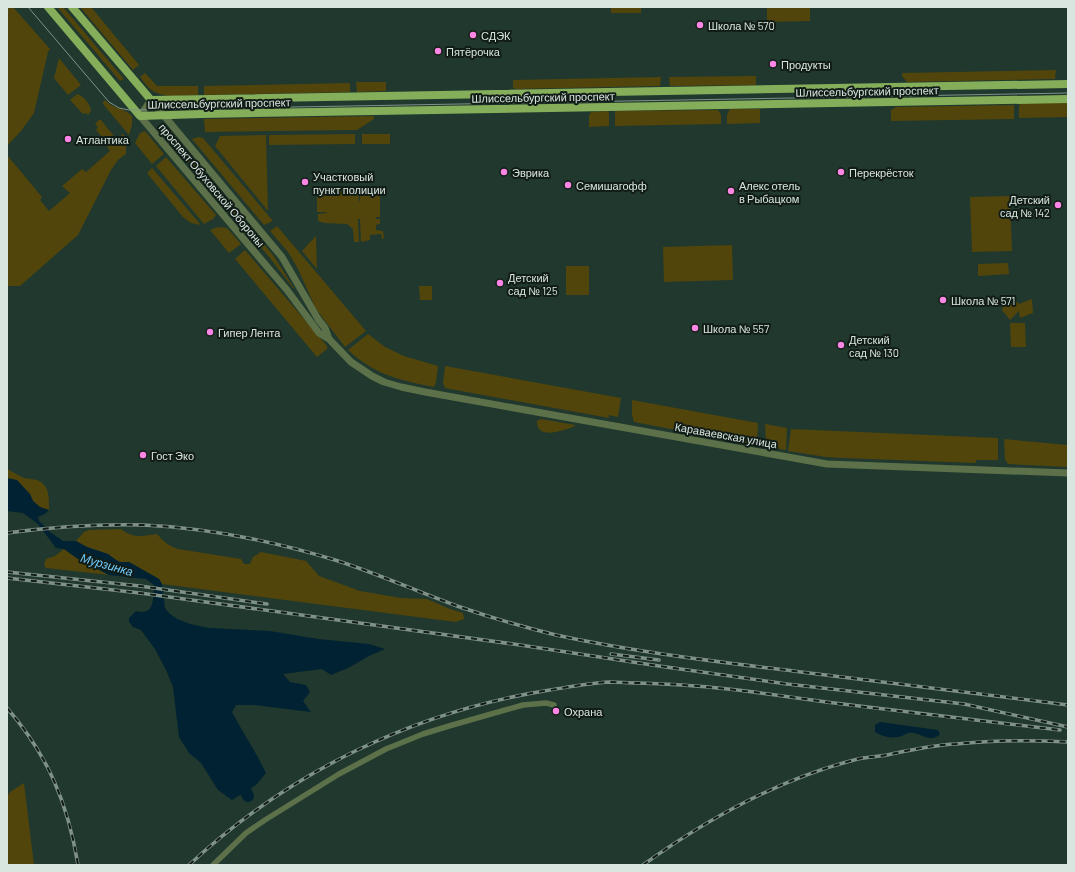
<svg xmlns="http://www.w3.org/2000/svg" width="1075" height="872" font-family="Barlow,sans-serif">
<style>
.green{fill:#51450c}
.water{fill:#002232}
.lines{fill:none;stroke-linecap:round;stroke-linejoin:round}
.river{stroke:#002232;stroke-width:12}
.minor{stroke:#5c7149;stroke-width:5.5}
.tertiary{stroke:#5c7149;stroke-width:7}
.primary{stroke:#85ae5b;stroke-width:8}
.tram{stroke:#7f9289;stroke-width:1}
.rail-casing{stroke:#7f9289;stroke-width:3.5}
.rail{stroke:#121c17;stroke-width:2;stroke-dasharray:6;stroke-linecap:butt}
.poi-dot{fill:#fc86e3;stroke:#121c17;stroke-width:1.5}
.labels{text-anchor:middle;dominant-baseline:central;stroke-width:4;stroke-linejoin:round;paint-order:stroke}
.poi-label{font-size:11px;fill:#d8e6df;stroke:#121c17;text-anchor:start}
.street-label{font-size:11px;fill:#d8e6df;stroke:#121c17}
.water-label{font-size:12px;font-style:italic;fill:#72ceff;stroke:#121c17}
</style>
<rect width="100%" height="100%" fill="#20382d"/>
<path class="green" d="M 7,7 L 13,7 L 50,49 L 48,52 L 34,113 L 21,131 L 7,146 Z
M 57,7 L 63,7 L 124,79 L 120,81 Z
M 80,7 L 91,7 L 139,65 L 133,70 Z
M 611,7 L 641,7 L 641,13 L 611,13 Z
M 767,7 L 810,7 L 810,21 L 767,22 Z
M 59,58 L 81,85 L 68,95 L 54,78 Z
M 1056,70 L 1055,79 L 907,82 L 902,76 L 902,73 Z
M 145,73 L 157,86 L 198,86 L 198,95 C 184,95 166,99 153,91 C 148,88 144,82 140,77 Z
M 756,76 L 756,85 L 670,86 L 669,77 Z
M 661,77 L 660,86 L 515,89 L 513,87 L 513,80 Z
M 356,82 L 386,82 L 386,91 L 357,92 Z
M 350,83 L 350,92 L 204,95 L 204,86 Z
M 77,94 C 83,95 91,105 91,111 L 88,115 L 86,113 L 83,114 L 70,100 Z
M 105,100 C 113,109 125,108 132,116 L 132,125 L 129,135 L 103,104 L 103,102 Z
M 1021,103 L 1068,103 L 1068,117 L 1019,118 L 1019,106 Z
M 1014,105 L 1014,119 L 891,121 L 891,110 L 896,107 Z
M 730,109 L 760,109 L 760,123 L 727,124 L 727,115 Z
M 718,110 L 721,115 L 721,124 L 615,126 L 615,111 Z
M 608,111 L 609,114 L 609,126 L 589,127 L 589,116 L 591,112 Z
M 374,116 L 374,119 L 357,130 L 205,132 L 204,119 Z
M 99,120 L 101,120 L 113,135 L 112,139 L 107,143 L 96,130 L 98,127 L 95,124 Z
M 145,131 L 164,154 L 152,164 L 135,143 L 140,133 Z
M 123,134 L 129,142 L 126,146 L 126,154 L 118,160 L 111,170 L 78,235 L 20,286 L 7,286 L 7,155 L 42,197 L 40,200 L 49,211 L 70,193 L 62,186 L 82,169 L 86,172 L 110,151 L 107,147 Z
M 355,134 L 355,144 L 269,145 L 269,135 Z
M 362,134 L 390,134 L 390,144 L 362,144 Z
M 266,135 L 268,211 L 215,146 L 220,136 Z
M 199,137 L 203,138 L 273,221 L 264,225 L 192,139 Z
M 181,147 L 273,255 L 294,288 L 293,288 L 270,258 L 178,150 Z
M 166,157 L 216,215 L 213,219 L 204,224 L 156,166 Z
M 152,168 L 201,225 L 191,223 L 183,217 L 147,173 Z
M 324,187 L 327,187 L 328,191 L 328,187 L 342,187 L 342,191 L 344,191 L 344,187 L 358,187 L 359,201 L 360,201 L 360,187 L 376,187 L 380,190 L 380,217 L 376,217 L 376,219 L 380,219 L 380,224 L 376,225 L 376,230 L 383,231 L 384,238 L 383,239 L 382,239 L 381,234 L 370,235 L 370,240 L 361,242 L 360,219 L 358,219 L 359,242 L 354,242 L 353,229 L 347,224 L 324,223 L 318,221 L 318,214 L 327,213 L 326,212 L 317,212 L 317,193 L 318,190 Z
M 1010,196 L 1012,251 L 972,252 L 970,197 Z
M 277,226 L 366,331 L 345,347 L 316,309 L 298,269 L 288,252 L 270,231 Z
M 218,227 L 227,228 L 241,244 L 229,253 L 210,230 Z
M 316,236 L 317,269 L 302,251 Z
M 732,245 L 733,280 L 664,282 L 663,247 Z
M 245,250 L 327,346 L 327,349 L 317,357 L 235,259 Z
M 1008,263 L 1009,274 L 978,276 L 978,264 Z
M 566,266 L 589,266 L 589,295 L 566,295 Z
M 419,286 L 432,286 L 432,300 L 420,300 Z
M 1012,295 L 1019,304 L 1032,299 L 1033,313 L 1020,318 L 1019,311 L 1010,320 L 1002,310 L 1003,303 Z
M 1010,323 L 1025,323 L 1026,347 L 1011,347 Z
M 368,334 L 385,347 L 404,356 L 438,366 L 436,382 L 434,387 C 399,380 375,375 348,350 Z
M 445,366 L 621,398 L 618,417 L 609,415 L 609,418 L 445,388 L 443,383 Z
M 632,400 L 758,423 L 757,442 L 755,445 L 634,422 L 632,415 Z
M 541,419 L 575,425 L 575,426 C 565,430 536,441 537,421 Z
M 765,424 L 787,428 L 786,450 L 767,447 L 766,444 Z
M 791,429 L 998,438 L 998,460 L 976,460 L 976,463 L 843,458 L 826,457 L 788,451 Z
M 1004,439 L 1068,445 L 1068,467 L 1008,464 L 1005,459 Z
M 7,469 C 13,472 18,475 24,478 C 28,479 33,479 37,480 C 50,485 49,498 49,510 L 40,507 L 33,501 L 30,494 L 9,478 L 7,478 Z
M 121,529 C 134,539 142,536 157,534 C 164,542 169,546 178,549 L 241,559 L 244,564 L 250,564 L 253,557 L 261,552 L 306,561 L 319,576 L 360,591 L 401,598 L 427,599 L 450,609 L 463,613 L 464,619 L 456,622 L 162,584 L 159,579 L 129,562 L 120,562 L 116,560 L 108,554 L 87,547 L 76,541 L 84,532 L 89,530 Z
M 64,549 L 78,559 L 109,575 L 46,568 L 44,565 L 46,559 L 55,556 Z
M 24,783 L 34,865 L 7,865 L 7,797 L 10,792 Z"/>
<path class="water" d="M 7,478 L 17,480 L 30,494 L 33,501 L 40,507 L 49,510 L 45,514 L 38,517 L 39,521 L 50,532 L 63,541 L 76,541 L 87,547 L 108,554 L 116,560 L 120,562 L 129,562 L 159,579 L 162,584 L 165,608 L 169,613 L 177,619 L 190,624 L 209,628 L 270,631 L 318,639 L 369,644 L 385,649 L 369,656 L 350,667 L 331,675 L 322,669 L 283,674 L 290,682 L 306,685 L 310,692 L 303,701 L 311,712 L 254,705 L 236,705 L 232,712 C 243,733 256,752 266,773 L 256,785 L 232,800 L 218,790 L 201,763 L 189,753 L 179,737 L 173,687 L 166,670 L 155,649 L 141,630 L 133,627 L 129,622 L 129,618 L 136,611 C 155,616 153,599 154,585 L 146,579 L 109,575 L 78,559 L 64,549 L 56,548 L 38,524 L 23,513 L 7,511 Z
M 880,722 L 938,730 L 940,734 C 932,743 923,735 914,733 C 909,732 906,734 902,736 C 892,739 883,737 875,732 L 875,725 Z"/>
<g class="lines">
<path class="river" d="M 238,777 L 248,796"/>
<path class="minor" d="M 213,865 L 246,833 L 265,820 L 339,774 L 386,749 L 423,734 L 449,726 L 523,705 L 546,703 L 554,705"/>
<path class="tertiary" d="M 329,339 L 325,328 L 318,319 L 282,257 L 151,100 L 140,116 L 247,243 L 287,290 L 319,333 L 329,339 L 351,362 L 372,376 L 384,382 L 401,387 L 425,392 L 827,464 L 1068,473"/>
<path class="primary" d="M 48,7 L 140,116 L 202,114 L 1068,99
M 72,7 L 151,100 L 1068,84"/>
<path class="tram" d="M 28,7 L 109,102 L 119,108 L 129,110 L 1068,93"/>
<g class="rail-casing">
<path id="rail" d="M 7,533 C 52,527 98,524 143,525 C 208,528 273,541 335,560 C 376,573 416,591 457,606 C 489,617 523,627 556,635 C 634,652 713,661 793,671 C 884,682 976,693 1068,705
M 7,572 L 140,586 L 267,604
M 7,578 L 140,593 L 520,645 L 659,666 L 787,684 L 964,704 L 1068,727
M 611,654 L 659,660
M 7,708 C 48,755 68,804 78,865
M 189,865 C 289,772 415,711 550,690 C 569,687 590,683 609,682 C 619,682 628,683 637,683 C 701,684 763,693 826,702 C 904,712 982,721 1060,730
M 643,865 C 707,819 777,780 854,760 C 864,757 876,757 887,755 C 910,750 932,745 956,744 C 993,740 1031,740 1068,742"/>
</g>
<use href="#rail" class="rail"/>
</g>
<g class="poi-dot">
<circle cx="700" cy="25" r="4"/>
<circle cx="473" cy="35" r="4"/>
<circle cx="438" cy="51" r="4"/>
<circle cx="773" cy="64" r="4"/>
<circle cx="68" cy="139" r="4"/>
<circle cx="504" cy="172" r="4"/>
<circle cx="841" cy="172" r="4"/>
<circle cx="305" cy="182" r="4"/>
<circle cx="568" cy="185" r="4"/>
<circle cx="731" cy="191" r="4"/>
<circle cx="1058" cy="205" r="4"/>
<circle cx="500" cy="283" r="4"/>
<circle cx="943" cy="300" r="4"/>
<circle cx="695" cy="328" r="4"/>
<circle cx="210" cy="332" r="4"/>
<circle cx="841" cy="345" r="4"/>
<circle cx="143" cy="455" r="4"/>
<circle cx="556" cy="711" r="4"/>
</g>
<g class="labels">
<g class="poi-label">
<text x="708" y="25">Школа № 570</text>
<text x="481" y="35">СДЭК</text>
<text x="446" y="51">Пятёрочка</text>
<text x="781" y="64">Продукты</text>
<text x="76" y="139">Атлантика</text>
<text x="512" y="172">Эврика</text>
<text x="849" y="172">Перекрёсток</text>
<text x="313" y="176">Участковый<tspan x="313" dy="13">пункт полиции</tspan></text>
<text x="576" y="185">Семишагофф</text>
<text x="739" y="185">Алекс отель<tspan x="739" dy="13">в Рыбацком</tspan></text>
<text x="1050" y="199" text-anchor="end">Детский<tspan x="1050" dy="13">сад № 142</tspan></text>
<text x="508" y="277">Детский<tspan x="508" dy="13">сад № 125</tspan></text>
<text x="951" y="300">Школа № 571</text>
<text x="703" y="328">Школа № 557</text>
<text x="218" y="332">Гипер Лента</text>
<text x="849" y="339">Детский<tspan x="849" dy="13">сад № 130</tspan></text>
<text x="151" y="455">Гост Эко</text>
<text x="564" y="711">Охрана</text>
</g>
<g class="street-label">
<text transform="translate(867 91) rotate(-1)">Шлиссельбургский проспект</text>
<text transform="translate(543 97) rotate(-1)">Шлиссельбургский проспект</text>
<text transform="translate(219 103) rotate(-1)">Шлиссельбургский проспект</text>
<text transform="translate(212 185) rotate(50)">проспект Обуховской Обороны</text>
<text transform="translate(726 435) rotate(10)">Караваевская улица</text>
</g>
<g class="water-label">
<text transform="translate(107 564) rotate(16)">Мурзинка</text>
</g>
</g>
<rect width="1075" height="872" fill="none" stroke="#d8e6df" stroke-width="16"/>
</svg>
